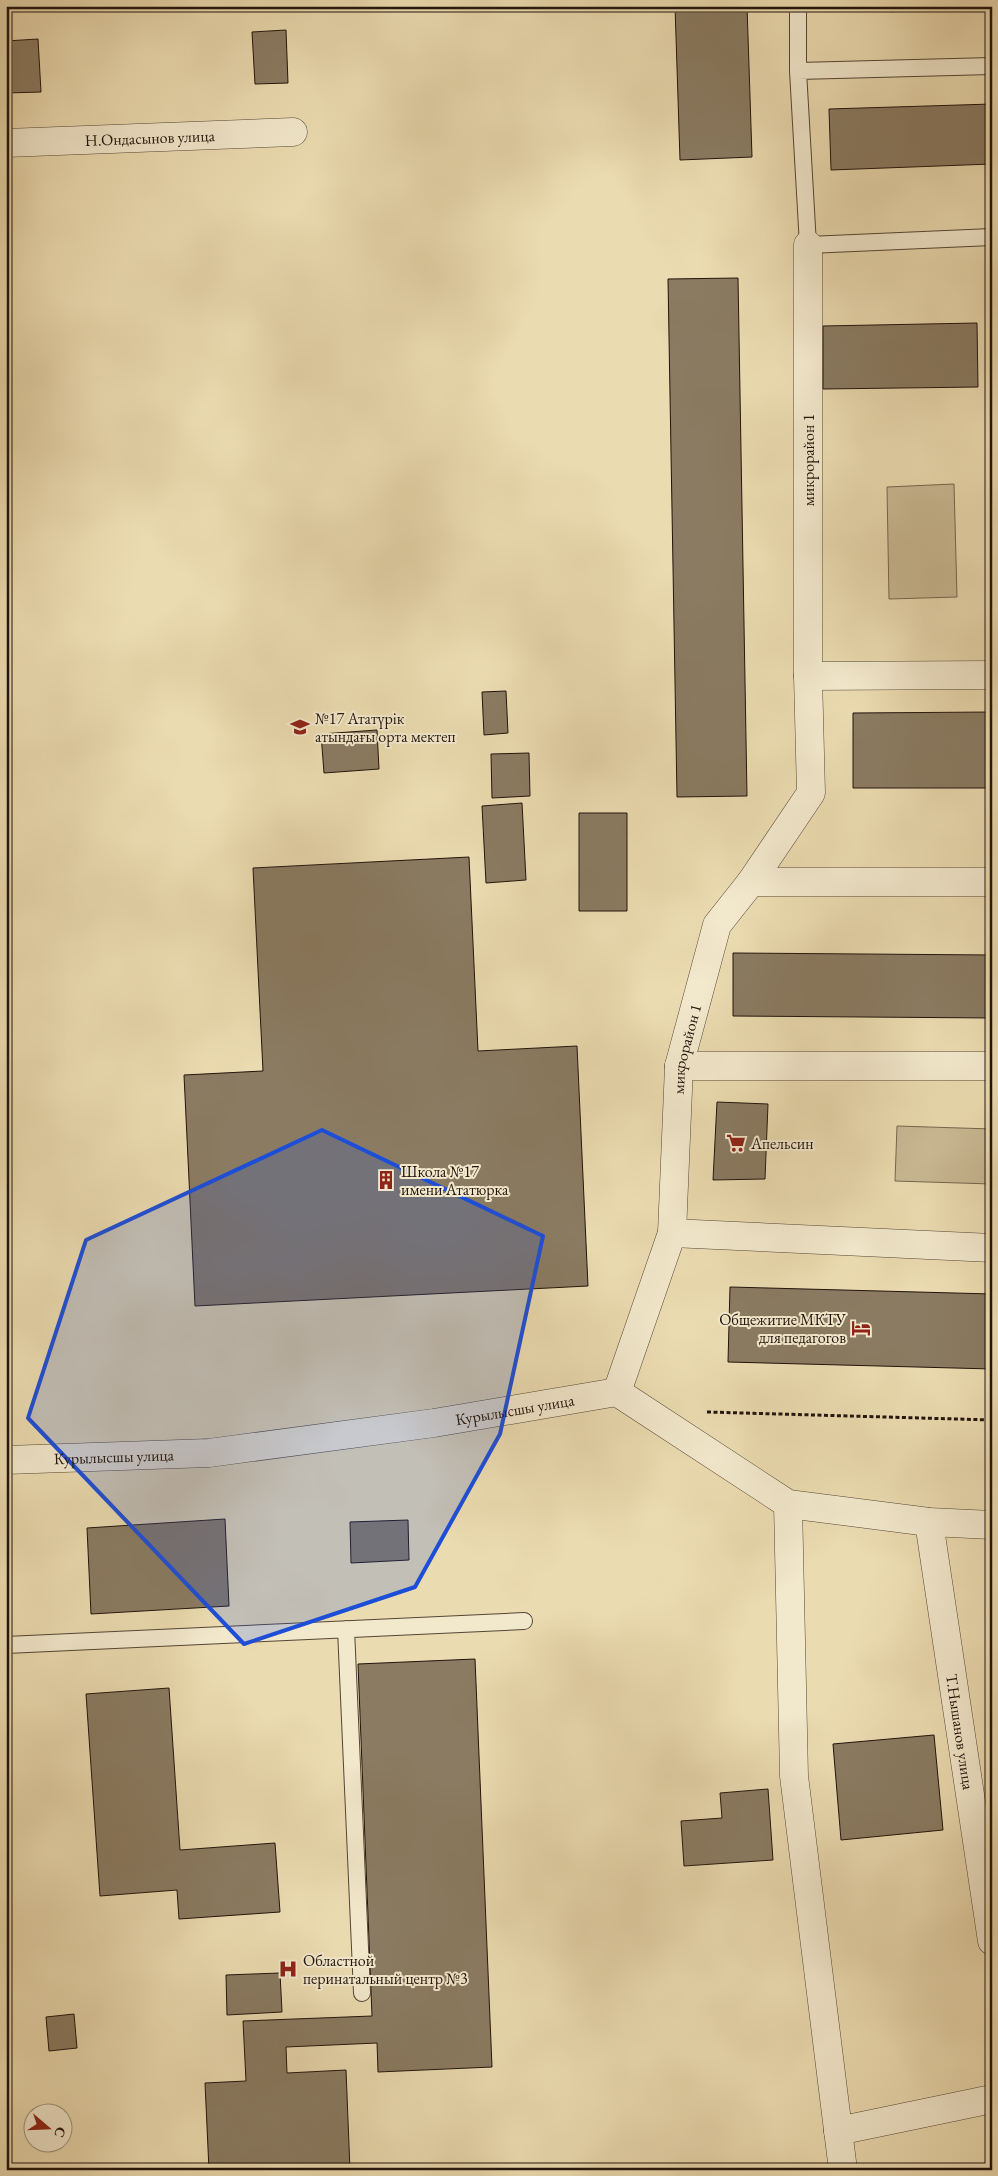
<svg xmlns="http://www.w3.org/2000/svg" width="998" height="2176" font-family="'EB Garamond',serif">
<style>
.green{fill:#c9b994;stroke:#756650}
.building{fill:#8a7b62;stroke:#21140d}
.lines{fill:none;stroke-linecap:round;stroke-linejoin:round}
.lane-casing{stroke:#544636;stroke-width:18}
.street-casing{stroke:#544636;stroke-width:29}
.path{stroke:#21140d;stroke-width:3;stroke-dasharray:4 2.5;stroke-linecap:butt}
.lane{stroke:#f2e8cc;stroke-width:16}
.street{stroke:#f2e8cc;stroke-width:28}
.marked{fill:#1d4ed8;fill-opacity:0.2;stroke:#1d4ed8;stroke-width:4;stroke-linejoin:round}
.labels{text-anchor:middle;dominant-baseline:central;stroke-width:4;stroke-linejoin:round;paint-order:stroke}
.street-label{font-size:16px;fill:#21140d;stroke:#f2e8cc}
.poi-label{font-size:16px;fill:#21140d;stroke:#f2e8cc;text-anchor:start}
</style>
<rect width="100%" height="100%" fill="#ebdbb0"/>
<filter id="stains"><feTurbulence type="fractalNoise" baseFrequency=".004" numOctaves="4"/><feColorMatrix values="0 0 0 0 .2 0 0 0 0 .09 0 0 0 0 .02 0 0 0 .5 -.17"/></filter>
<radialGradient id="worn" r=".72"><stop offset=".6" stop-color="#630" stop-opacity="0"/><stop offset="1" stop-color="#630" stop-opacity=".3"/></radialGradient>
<path class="green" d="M 890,6 L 963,6 L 890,12 Z
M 954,484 L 957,597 L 889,599 L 887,487 Z
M 897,1126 L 992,1129 L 992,1184 L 895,1181 Z"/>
<path class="building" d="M 675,6 L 747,6 L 752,157 L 680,160 Z
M 286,30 L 288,83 L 255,84 L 252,32 Z
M 38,39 L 41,92 L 6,93 L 6,41 Z
M 992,104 L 992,164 L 831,170 L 829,109 Z
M 738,278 L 747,796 L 677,797 L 668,279 Z
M 977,323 L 978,387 L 823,389 L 823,326 Z
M 506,691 L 508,733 L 484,735 L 482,692 Z
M 992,712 L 992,788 L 853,788 L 853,713 Z
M 377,730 L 379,769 L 324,773 L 321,734 Z
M 529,753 L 530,796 L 492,798 L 491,754 Z
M 522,803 L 526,880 L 486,883 L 482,806 Z
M 579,813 L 627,813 L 627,911 L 579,911 Z
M 469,857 L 478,1051 L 577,1046 L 588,1286 L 195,1306 L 184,1075 L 263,1071 L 253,868 Z
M 733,953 L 992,955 L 992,1018 L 733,1016 Z
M 717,1102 L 768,1104 L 765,1179 L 713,1180 Z
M 730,1287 L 992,1294 L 992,1369 L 728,1362 Z
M 225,1519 L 229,1606 L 91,1614 L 87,1528 Z
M 408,1520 L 409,1560 L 351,1563 L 350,1522 Z
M 475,1659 L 492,2067 L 378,2072 L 377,2043 L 286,2047 L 287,2073 L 346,2070 L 350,2170 L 209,2170 L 205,2083 L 246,2081 L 243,2021 L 372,2016 L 358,1664 Z
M 169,1688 L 180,1850 L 275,1843 L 280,1912 L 179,1919 L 177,1890 L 100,1896 L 86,1694 Z
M 934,1735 L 943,1830 L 841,1840 L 833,1744 Z
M 768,1789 L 773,1860 L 684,1866 L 681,1821 L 722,1818 L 720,1793 Z
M 280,1973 L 282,2012 L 227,2015 L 226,1975 Z
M 74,2014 L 77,2048 L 49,2051 L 46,2017 Z"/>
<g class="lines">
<g class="lane-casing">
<path id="lane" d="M 798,6 L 798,71 L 808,245 L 992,237
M 798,71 L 992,66
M 346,1629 L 362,1993
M 6,1645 L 524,1621"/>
</g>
<g class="street-casing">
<g id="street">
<path id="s1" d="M 6,143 L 293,132"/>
<path d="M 808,676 L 992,675"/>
<path d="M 751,882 L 811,793 L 808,676 L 808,245"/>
<path d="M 679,1066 L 992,1066"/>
<path id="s2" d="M 672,1233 L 679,1066 L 717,925 L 751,882 L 992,882"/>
<path d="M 617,1392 L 672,1233 L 992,1248"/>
<path id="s3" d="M 6,1460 L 209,1453 L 434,1423 L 617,1392 L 788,1504 L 929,1522 L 992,1525"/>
<path d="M 788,1504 L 794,1776 L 843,2170"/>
<path id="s4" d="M 929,1522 L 992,1941"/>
<path d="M 838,2131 L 992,2099"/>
</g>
</g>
<path class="path" d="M 707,1412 L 992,1420"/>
<use href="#lane" class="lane"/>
<use href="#street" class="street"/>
</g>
<path class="marked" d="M 322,1130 L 543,1236 L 500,1434 L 415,1587 L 244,1644 L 28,1418 L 86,1240 Z"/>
<defs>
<g id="school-bare" transform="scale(1.5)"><path d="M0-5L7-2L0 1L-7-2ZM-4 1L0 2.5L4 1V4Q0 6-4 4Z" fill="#8f2418" stroke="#f2e8cc" stroke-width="2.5" paint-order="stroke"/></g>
<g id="supermarket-bare" transform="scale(1.5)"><path d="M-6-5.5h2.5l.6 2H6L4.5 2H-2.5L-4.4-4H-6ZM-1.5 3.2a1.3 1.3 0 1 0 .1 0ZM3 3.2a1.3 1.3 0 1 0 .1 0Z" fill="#8f2418" stroke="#f2e8cc" stroke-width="2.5" paint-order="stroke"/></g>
<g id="building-bare" transform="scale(1.5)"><path d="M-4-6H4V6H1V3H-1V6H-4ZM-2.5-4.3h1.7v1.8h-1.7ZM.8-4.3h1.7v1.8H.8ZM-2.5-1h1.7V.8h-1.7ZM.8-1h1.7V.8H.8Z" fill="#8f2418" stroke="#f2e8cc" stroke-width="2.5" paint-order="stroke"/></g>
<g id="hotel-bare" transform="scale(1.5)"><path d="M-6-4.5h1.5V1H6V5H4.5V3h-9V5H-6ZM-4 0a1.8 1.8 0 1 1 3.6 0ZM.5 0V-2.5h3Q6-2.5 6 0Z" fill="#8f2418" stroke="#f2e8cc" stroke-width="2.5" paint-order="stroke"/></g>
<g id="hospital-bare" transform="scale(1.5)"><path d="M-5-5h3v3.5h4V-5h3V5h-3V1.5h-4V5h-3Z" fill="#8f2418" stroke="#f2e8cc" stroke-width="2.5" paint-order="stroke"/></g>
</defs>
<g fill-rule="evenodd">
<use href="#school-bare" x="300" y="727"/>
<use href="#supermarket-bare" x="736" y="1143"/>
<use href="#building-bare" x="386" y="1180"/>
<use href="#hotel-bare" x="861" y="1328"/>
<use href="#hospital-bare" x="288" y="1969"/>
</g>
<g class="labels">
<g class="street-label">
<text stroke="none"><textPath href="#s1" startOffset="144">Н.Ондасынов улица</textPath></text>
<text transform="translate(808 460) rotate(-90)">микрорайон 1</text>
<text stroke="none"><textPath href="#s2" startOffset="185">микрорайон 1</textPath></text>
<text stroke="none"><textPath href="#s3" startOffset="512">Курылысшы улица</textPath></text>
<text stroke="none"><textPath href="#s3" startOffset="108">Курылысшы улица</textPath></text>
<text stroke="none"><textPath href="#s4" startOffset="212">Т.Нышанов улица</textPath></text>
</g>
<g class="poi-label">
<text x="315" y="718">№17 Ататүрік<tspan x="315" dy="18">атындағы орта мектеп</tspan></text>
<text x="751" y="1143">Апельсин</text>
<text x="401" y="1171">Школа №17<tspan x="401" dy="18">имени Ататюрка</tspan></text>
<text x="846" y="1319" text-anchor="end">Общежитие МКТУ<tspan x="846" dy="18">для педагогов</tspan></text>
<text x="303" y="1960">Областной<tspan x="303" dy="18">перинатальный центр №3</tspan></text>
</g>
</g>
<rect width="998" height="2176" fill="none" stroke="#ebdbb0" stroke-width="25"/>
<rect x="8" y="8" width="983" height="2161" fill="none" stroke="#21140d" stroke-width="2.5"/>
<rect x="12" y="12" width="973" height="2151" fill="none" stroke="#21140d"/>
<g transform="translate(48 2128) rotate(109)"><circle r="24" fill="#f2e8cc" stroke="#9e9380"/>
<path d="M0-4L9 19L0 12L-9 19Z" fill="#8f2418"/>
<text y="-8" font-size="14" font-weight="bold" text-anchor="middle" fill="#21140d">С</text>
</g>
<rect width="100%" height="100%" filter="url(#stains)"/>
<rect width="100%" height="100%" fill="url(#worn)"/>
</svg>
